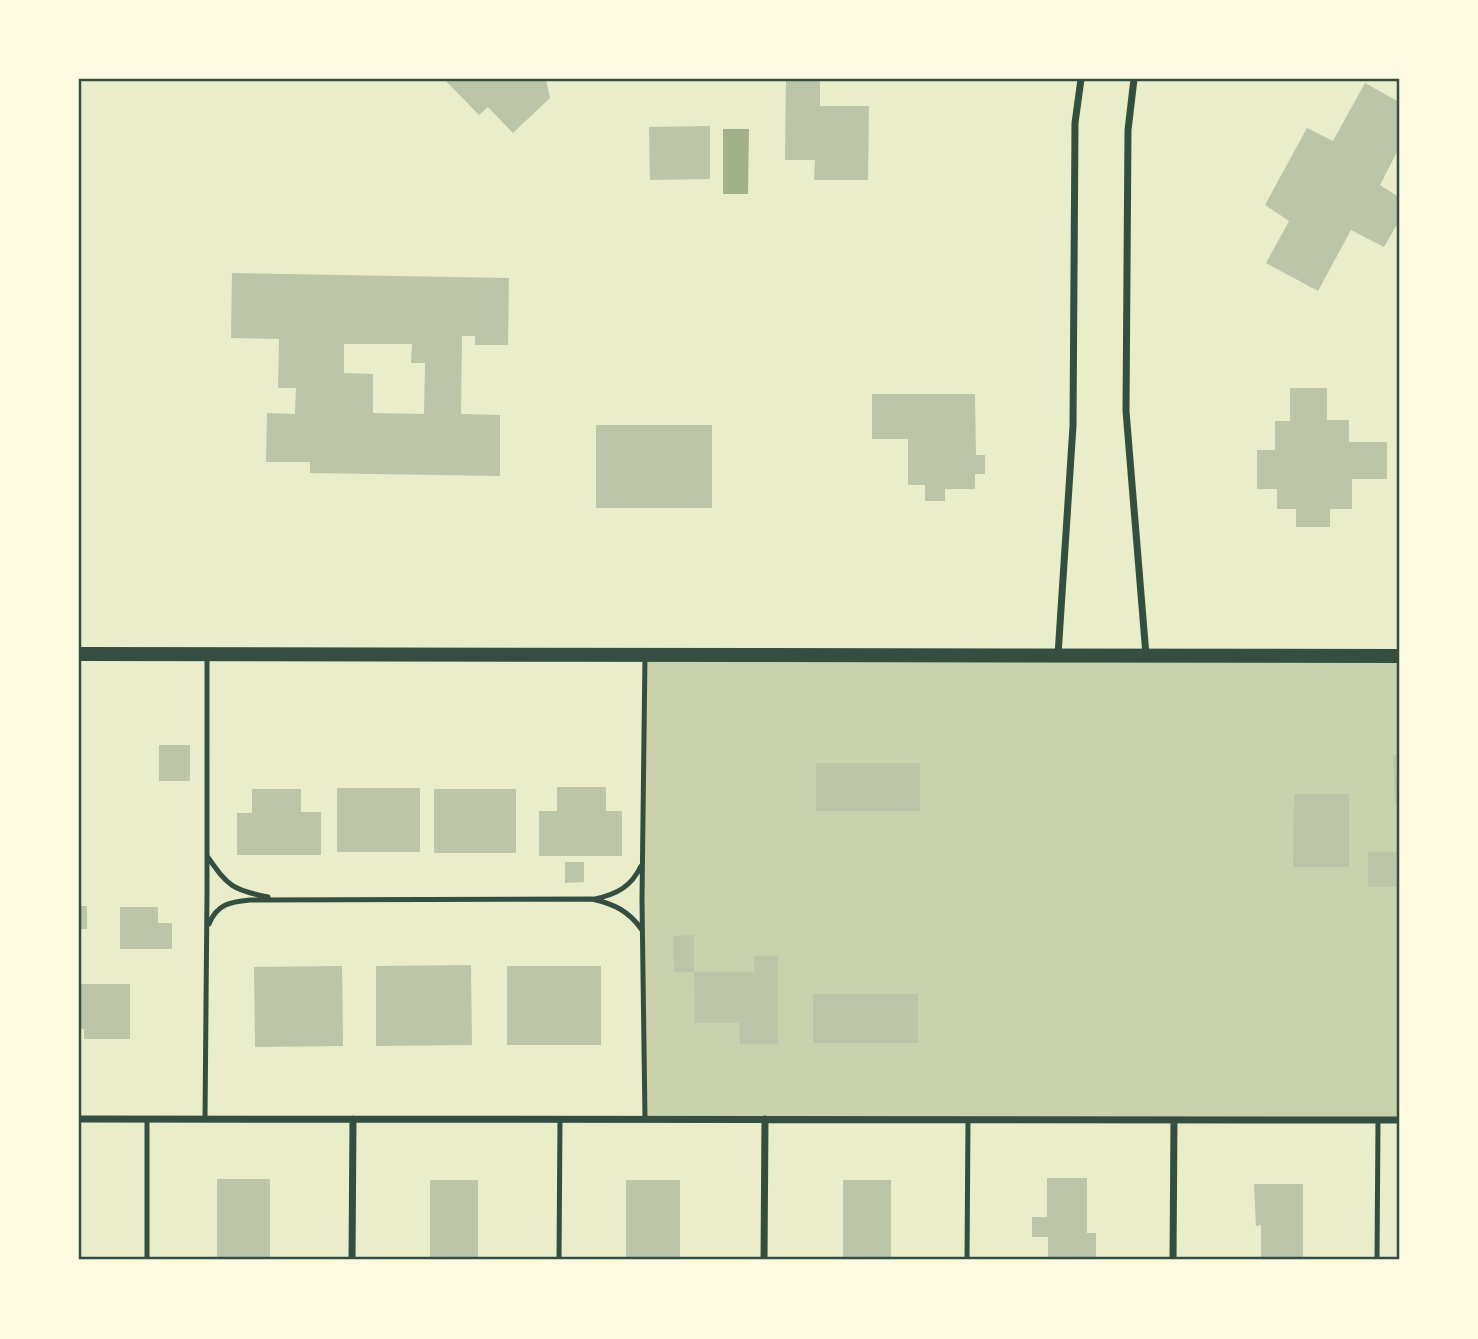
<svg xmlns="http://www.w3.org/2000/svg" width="1478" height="1339" font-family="'Space Grotesk',sans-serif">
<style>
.green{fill:#cad2ad}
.water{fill:#a3b18a}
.building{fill:#bcc5a7;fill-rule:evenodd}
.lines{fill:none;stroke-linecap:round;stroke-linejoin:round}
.service{stroke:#344e41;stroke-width:5}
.minor{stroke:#344e41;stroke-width:7}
.secondary{stroke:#344e41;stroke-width:14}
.neatline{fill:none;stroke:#344e41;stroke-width:2.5}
</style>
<rect width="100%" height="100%" fill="#e9edc9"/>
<path class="green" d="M 645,655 L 1399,656 L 1399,1120 L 645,1119 L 642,900 Z"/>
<path class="water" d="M 723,129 L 749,129 L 748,194 L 723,194 Z"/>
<path class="building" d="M 444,79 L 546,79 L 550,98 L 513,133 L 488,107 L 479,115 Z
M 786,79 L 820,79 L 820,106 L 869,106 L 868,180 L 814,180 L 815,160 L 785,160 Z
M 1365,83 L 1399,102 L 1399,148 L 1380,185 L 1399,197 L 1399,221 L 1384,247 L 1351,230 L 1318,291 L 1266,263 L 1289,221 L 1265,205 L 1307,128 L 1333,141 Z
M 710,126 L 710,179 L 650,180 L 649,127 Z
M 232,273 L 509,278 L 508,345 L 475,345 L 475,336 L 462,336 L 461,414 L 500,415 L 500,476 L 310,473 L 310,462 L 266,462 L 267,413 L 295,414 L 296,388 L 278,388 L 279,339 L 231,338 ZM 344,344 L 412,344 L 411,363 L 425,363 L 424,414 L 373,413 L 373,374 L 344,373 Z
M 1290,388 L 1327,388 L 1327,420 L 1349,420 L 1349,442 L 1387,442 L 1387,479 L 1352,479 L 1352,509 L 1330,509 L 1330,527 L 1296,527 L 1296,509 L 1277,509 L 1277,489 L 1257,489 L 1257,450 L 1275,450 L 1275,421 L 1290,421 Z
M 872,394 L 975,394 L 976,455 L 985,455 L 985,474 L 975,474 L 975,489 L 945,489 L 945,501 L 925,501 L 925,485 L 908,485 L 908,439 L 872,439 Z
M 596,425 L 712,425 L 712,508 L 596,508 Z
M 159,745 L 190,745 L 190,781 L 159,781 Z
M 1393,755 L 1399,755 L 1399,806 L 1395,806 Z
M 816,763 L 920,763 L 920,811 L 816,811 Z
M 557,787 L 606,787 L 606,811 L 622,811 L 622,856 L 539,856 L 539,811 L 557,811 Z
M 337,788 L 420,788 L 420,852 L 337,852 Z
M 252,789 L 301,789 L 301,812 L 321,812 L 321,855 L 237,855 L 237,813 L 252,813 Z
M 434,789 L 516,789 L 516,853 L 434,853 Z
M 1294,794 L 1349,794 L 1349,867 L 1293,867 Z
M 1368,852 L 1399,852 L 1399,887 L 1368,887 Z
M 565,862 L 584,862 L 584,882 L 565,883 Z
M 79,906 L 87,906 L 87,929 L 79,929 Z
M 120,907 L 158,907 L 158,923 L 172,923 L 172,949 L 120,949 Z
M 694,935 L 694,972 L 754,972 L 754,956 L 778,956 L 778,1044 L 740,1044 L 739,1023 L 695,1023 L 694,972 L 674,972 L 673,936 Z
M 471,965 L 472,1045 L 376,1046 L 376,966 Z
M 342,966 L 343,1046 L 255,1047 L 254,967 Z
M 507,966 L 601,966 L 601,1045 L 507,1045 Z
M 79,984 L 130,984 L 130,1039 L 84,1039 L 84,1029 L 79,1029 Z
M 813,994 L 918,994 L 918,1043 L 813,1043 Z
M 1047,1178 L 1087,1178 L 1087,1233 L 1096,1233 L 1096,1260 L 1048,1260 L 1048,1237 L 1032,1237 L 1032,1217 L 1047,1217 Z
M 217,1179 L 270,1179 L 270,1260 L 217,1260 Z
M 430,1180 L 478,1180 L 478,1260 L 430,1260 Z
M 626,1180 L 680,1180 L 680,1260 L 626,1260 Z
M 843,1180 L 891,1180 L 891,1260 L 843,1260 Z
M 1254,1184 L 1303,1184 L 1303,1260 L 1261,1260 L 1261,1225 L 1256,1226 Z"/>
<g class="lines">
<path class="service" d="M 207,856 C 228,886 232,890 268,897
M 595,899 C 617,894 631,887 641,866
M 209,924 C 217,904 230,902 250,900 L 592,899 C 614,904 629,911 642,930
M 205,1119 L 207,895 L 207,654
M 645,1119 L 642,900 L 645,655
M 147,1260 L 147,1119
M 559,1260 L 560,1119
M 967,1260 L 968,1120
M 1377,1260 L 1378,1120"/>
<path class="minor" d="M 1134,79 L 1128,130 L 1126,411 L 1146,655
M 1058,655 L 1073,426 L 1075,123 L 1081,79
M 79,1119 L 1399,1120
M 352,1260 L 353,1119
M 764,1260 L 765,1119
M 1173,1260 L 1174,1120"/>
<path class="secondary" d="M 79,654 L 1399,656"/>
</g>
<rect width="1478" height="1339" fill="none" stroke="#fefae0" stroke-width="161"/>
<rect x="80" y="80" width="1318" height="1178" class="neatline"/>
</svg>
